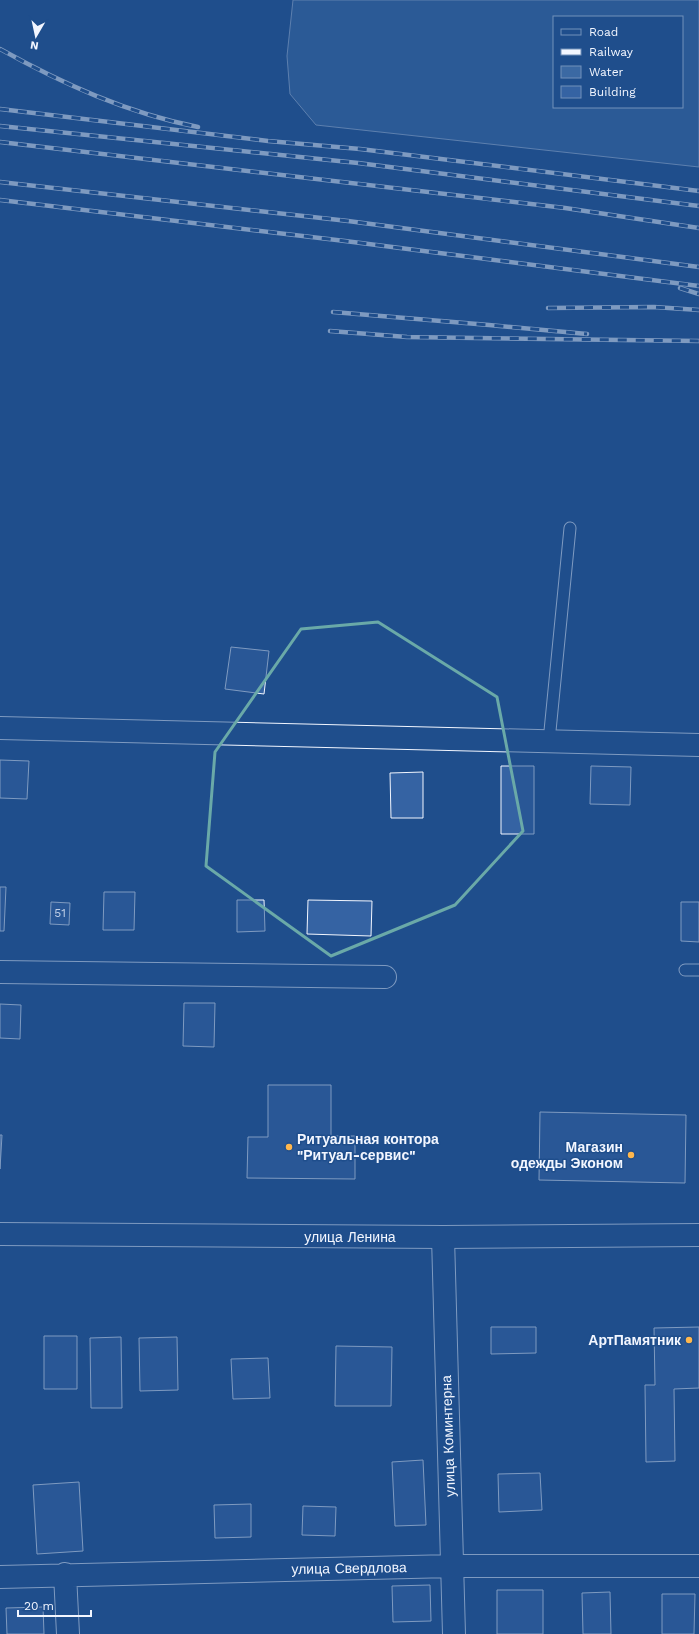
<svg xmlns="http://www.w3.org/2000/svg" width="699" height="1634" font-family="'Work Sans',sans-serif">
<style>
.water{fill:#3b69a3;stroke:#a8bbd7;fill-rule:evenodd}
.building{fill:#3563a3;stroke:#f2f6ff}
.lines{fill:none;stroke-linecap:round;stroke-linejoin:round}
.lane-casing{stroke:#f2f6ff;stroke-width:13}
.street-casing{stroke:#f2f6ff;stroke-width:24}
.secondary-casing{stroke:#f2f6ff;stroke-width:24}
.lane{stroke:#1f4e8c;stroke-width:11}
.street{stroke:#1f4e8c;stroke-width:22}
.secondary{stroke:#1f4e8c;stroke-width:22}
.rail-casing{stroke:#f2f6ff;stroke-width:4.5}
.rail{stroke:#1f4e8c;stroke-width:3;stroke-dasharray:9;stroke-linecap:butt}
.marked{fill:none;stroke:#6aa9a8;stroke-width:3;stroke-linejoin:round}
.poi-dot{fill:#ffb74d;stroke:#1f4e8c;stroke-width:1.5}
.labels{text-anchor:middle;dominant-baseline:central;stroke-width:3;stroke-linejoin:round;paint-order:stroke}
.number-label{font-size:12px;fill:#c3d1e8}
.poi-label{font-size:14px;font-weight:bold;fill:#f2f6ff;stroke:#1f4e8c;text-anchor:end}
.street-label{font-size:14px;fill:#f2f6ff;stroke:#1f4e8c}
</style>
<rect width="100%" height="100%" fill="#1f4e8c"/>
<path class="water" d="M 293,0 L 699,0 L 699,167 L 316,125 L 290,94 L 287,56 ZM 554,17 L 682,17 L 682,107 L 554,107 Z"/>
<path class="building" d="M 231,647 L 269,651 L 264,694 L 225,689 Z
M 0,760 L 29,761 L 27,799 L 0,798 Z
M 501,766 L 534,766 L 534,834 L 501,834 Z
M 591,766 L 631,767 L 630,805 L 590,804 Z
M 423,772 L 423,818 L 391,818 L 390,773 Z
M 0,887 L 6,887 L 4,931 L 0,931 Z
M 104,892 L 135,892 L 134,930 L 103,930 Z
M 237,900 L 264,900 L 265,931 L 237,932 Z
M 308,900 L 372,901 L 371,936 L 307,934 Z
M 51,902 L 70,903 L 69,925 L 50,924 Z
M 681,902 L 699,902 L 699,942 L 681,941 Z
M 184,1003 L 215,1003 L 214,1047 L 183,1046 Z
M 0,1004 L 21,1005 L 20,1039 L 0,1038 Z
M 268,1085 L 331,1085 L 331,1136 L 355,1136 L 355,1179 L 247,1178 L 248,1137 L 268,1137 Z
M 540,1112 L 686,1115 L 685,1183 L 539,1180 Z
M 0,1135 L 2,1135 L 0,1169 Z
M 491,1327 L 536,1327 L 536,1353 L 491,1354 Z
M 699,1327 L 699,1388 L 674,1389 L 675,1461 L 646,1462 L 645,1385 L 655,1385 L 654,1328 Z
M 44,1336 L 77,1336 L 77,1389 L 44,1389 Z
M 121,1337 L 122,1408 L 91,1408 L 90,1338 Z
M 177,1337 L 178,1390 L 140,1391 L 139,1338 Z
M 336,1346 L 392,1347 L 391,1406 L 335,1406 Z
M 268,1358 L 270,1398 L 233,1399 L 231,1359 Z
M 423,1460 L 426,1525 L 395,1526 L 392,1462 Z
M 540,1473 L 542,1510 L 499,1512 L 498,1474 Z
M 79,1482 L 83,1551 L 37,1554 L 33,1485 Z
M 251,1504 L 251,1537 L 215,1538 L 214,1505 Z
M 303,1506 L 336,1507 L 335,1536 L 302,1535 Z
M 430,1585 L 431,1621 L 393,1622 L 392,1586 Z
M 497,1590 L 543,1590 L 543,1634 L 497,1634 Z
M 610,1592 L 611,1634 L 583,1634 L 582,1593 Z
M 662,1594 L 695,1594 L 694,1634 L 662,1634 Z
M 43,1607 L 44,1634 L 7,1634 L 6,1608 Z"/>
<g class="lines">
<g class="lane-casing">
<path id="lane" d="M 549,741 L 570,528
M 685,970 L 699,970"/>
</g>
<g class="street-casing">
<path id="street" d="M 0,728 L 699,745
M 0,972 L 385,977
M 443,1237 L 454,1634
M 65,1574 L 68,1634
M 0,1577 L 452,1566 L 699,1566"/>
</g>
<g class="secondary-casing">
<path id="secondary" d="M 0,1234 L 443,1237 L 699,1235"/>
</g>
<use href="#lane" class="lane"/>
<use href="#street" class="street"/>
<use href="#secondary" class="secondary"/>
<g class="rail-casing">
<path id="rail" d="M 0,49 C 63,84 127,113 198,127
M 0,109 L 268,141 L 360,149 L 699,191
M 0,126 L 358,163 L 699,206
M 0,142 L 565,208 L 699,228
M 0,182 L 348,221 L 699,267
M 0,200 L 345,241 L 699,286
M 680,288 L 699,294
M 548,308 L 654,307 L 699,310
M 333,312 L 489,325 L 587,334
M 330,331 L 407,337 L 699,341"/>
</g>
<use href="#rail" class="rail"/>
</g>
<path d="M0 0H699V1634H0ZM 378,622 L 497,697 L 523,831 L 455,905 L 331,956 L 206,866 L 215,752 L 301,629 Z" fill="#1f4e8c" fill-opacity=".55" fill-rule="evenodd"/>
<path class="marked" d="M 378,622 L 497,697 L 523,831 L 455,905 L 331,956 L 206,866 L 215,752 L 301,629 Z"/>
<g class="poi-dot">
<circle cx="289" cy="1147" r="4"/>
<circle cx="631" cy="1155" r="4"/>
<circle cx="689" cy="1340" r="4"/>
</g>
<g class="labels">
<g class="number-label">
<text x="60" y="913">51</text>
</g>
<g class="poi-label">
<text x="297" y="1139" text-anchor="start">Ритуальная контора<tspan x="297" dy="16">"Ритуал-сервис"</tspan></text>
<text x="623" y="1147">Магазин<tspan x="623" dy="16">одежды Эконом</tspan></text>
<text x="681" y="1340">АртПамятник</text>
</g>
<g class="street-label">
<text x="350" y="1237">улица Ленина</text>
<text transform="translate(448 1436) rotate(-92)">улица Коминтерна</text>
<text transform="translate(349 1568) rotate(-1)">улица Свердлова</text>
</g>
</g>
<rect x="553" y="16" width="130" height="92" fill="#1f4e8c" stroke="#7391ba"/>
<rect x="561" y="29" width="20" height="6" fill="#1f4e8c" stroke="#7391ba"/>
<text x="589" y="36" font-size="12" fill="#f2f6ff">Road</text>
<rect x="561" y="49" width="20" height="6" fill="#f2f6ff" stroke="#7391ba"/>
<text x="589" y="56" font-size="12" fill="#f2f6ff">Railway</text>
<rect x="561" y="66" width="20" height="12" fill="#3b69a3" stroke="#7391ba"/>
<text x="589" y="76" font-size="12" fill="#f2f6ff">Water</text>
<rect x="561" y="86" width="20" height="12" fill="#3563a3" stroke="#7391ba"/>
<text x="589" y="96" font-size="12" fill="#f2f6ff">Building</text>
<g transform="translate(36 36) rotate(189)" stroke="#1f4e8c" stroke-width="3" paint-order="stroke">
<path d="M0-3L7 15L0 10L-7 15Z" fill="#f2f6ff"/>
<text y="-6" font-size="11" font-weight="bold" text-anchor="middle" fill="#f2f6ff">N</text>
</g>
<path d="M18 1610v6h73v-6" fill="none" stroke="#f2f6ff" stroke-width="2"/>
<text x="24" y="1610" font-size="12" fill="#f2f6ff" stroke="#1f4e8c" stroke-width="3" paint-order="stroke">20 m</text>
</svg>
